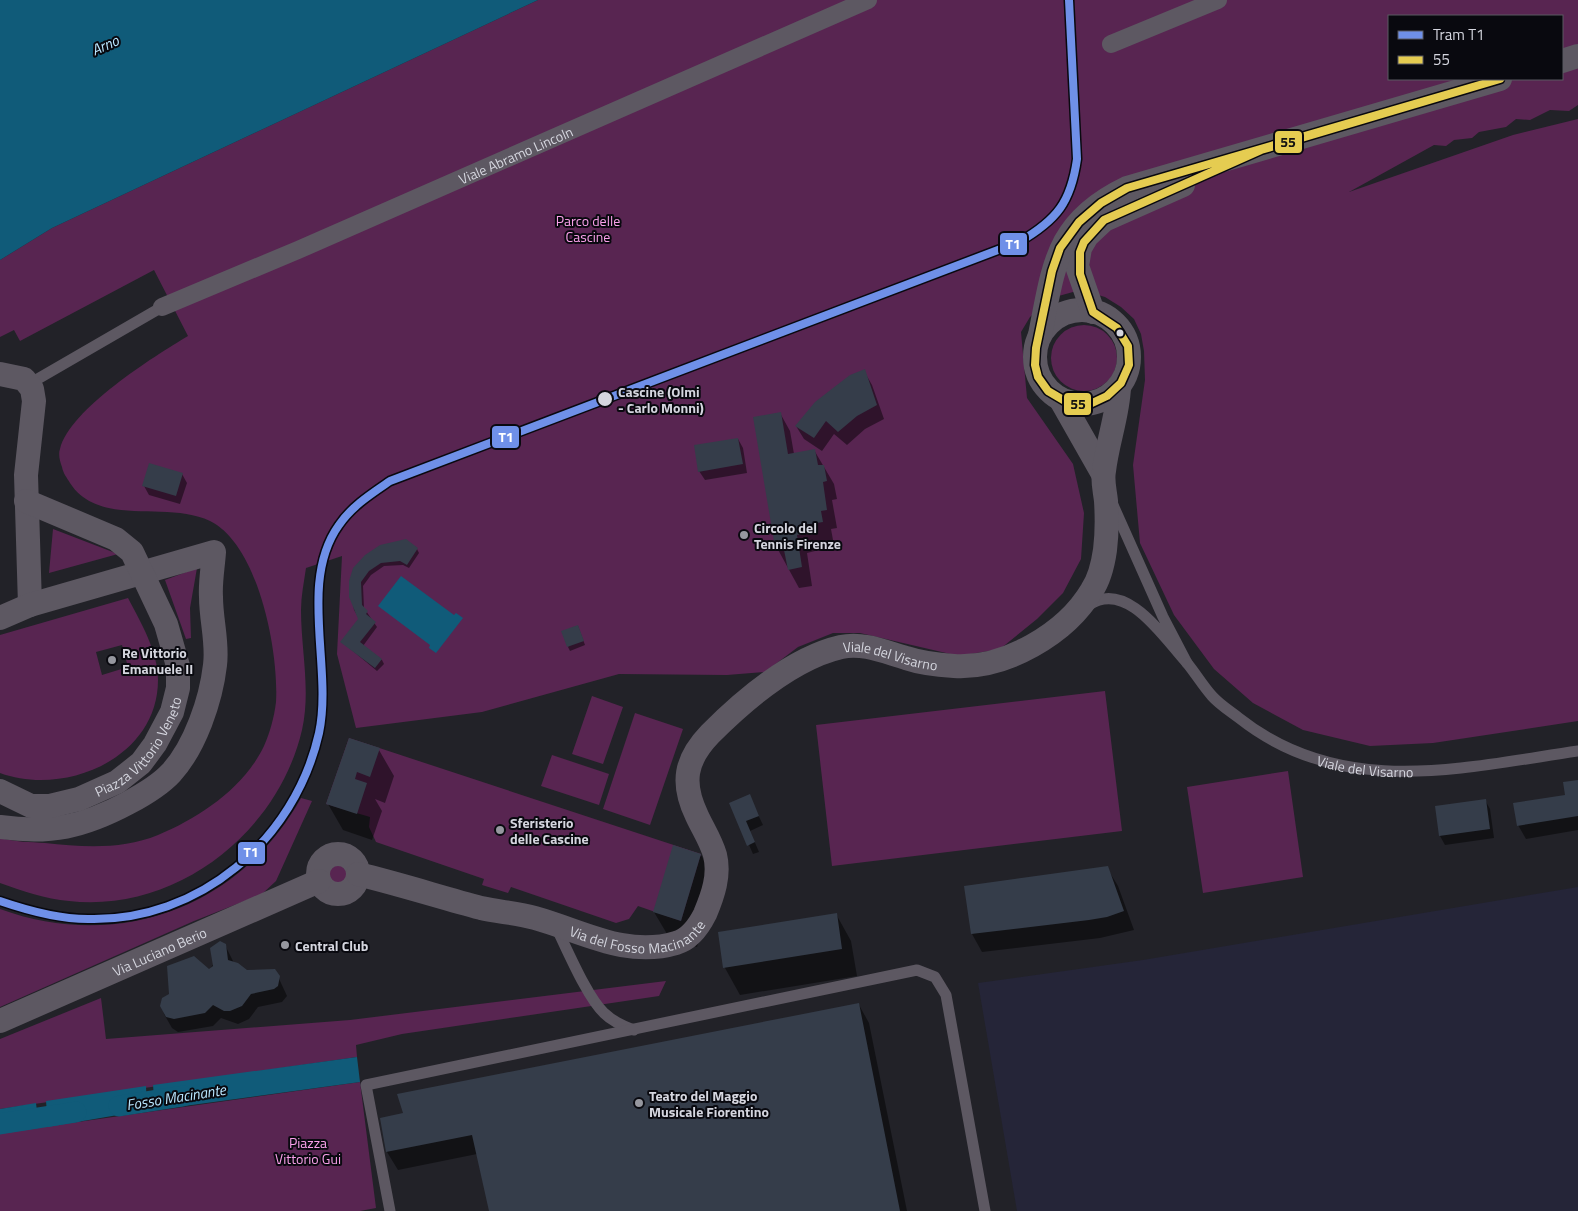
<svg xmlns="http://www.w3.org/2000/svg" width="1578" height="1211" font-family="'Titillium Web',sans-serif">
<style>
.built{fill:#252538}
.green{fill:#582551;fill-rule:evenodd}
.water{fill:#105b79}
.shadow{fill:#0007}
.lines{fill:none;stroke-linecap:round;stroke-linejoin:round}
.canal{stroke:#105b79;stroke-width:21}
.building{fill:#353d4a}
.service{stroke:#5d5862;stroke-width:11}
.pedestrian{stroke:#5d5862;stroke-width:18}
.minor{stroke:#5d5862;stroke-width:24}
.bus-1-casing{stroke:#09090f;stroke-width:11}
.bus-1{stroke:#e5cc51;stroke-width:8}
.tram-1-casing{stroke:#09090f;stroke-width:11}
.tram-1{stroke:#6f90e8;stroke-width:8}
.bus-dot{fill:#d5d6df;stroke:#09090f;stroke-width:2}
.poi-dot{fill:#96979f;stroke:#09090f;stroke-width:2}
.labels{text-anchor:middle;dominant-baseline:central;stroke-width:4;stroke-linejoin:round;paint-order:stroke}
.street-label{font-size:14px;fill:#d5d6df;stroke:#09090f}
.park-label{font-size:14px;fill:#faa0ea;stroke:#09090f}
.stop-label{font-size:14px;font-weight:bold;fill:#d5d6df;stroke:#09090f;text-anchor:start}
.poi-label{font-size:14px;font-weight:bold;fill:#d5d6df;stroke:#09090f;text-anchor:start}
.water-label{font-size:15px;font-style:italic;fill:#bae7ff;stroke:#09090f}
.line-badge{stroke:#09090f;stroke-width:2}
.badge-label{font-size:14px;text-anchor:middle;font-weight:bold;fill:#fff}
.pale-badge-label{font-size:14px;text-anchor:middle;font-weight:bold;fill:#111}
</style>
<rect width="100%" height="100%" fill="#222228"/>
<path class="built" d="M 1578,887 L 1578,1211 L 1017,1211 L 978,983 L 1143,960 Z"/>
<path class="green" d="M 538,0 L 1578,0 L 1578,105 L 1569,111 L 1550,110 L 1530,120 L 1516,119 L 1506,127 L 1479,132 L 1472,138 L 1454,140 L 1446,146 L 1434,145 L 1349,192 L 1513,135 L 1578,119 L 1578,721 L 1433,743 L 1370,746 L 1303,730 L 1253,703 L 1214,669 L 1174,615 L 1140,543 L 1133,465 L 1145,380 L 1144,351 L 1141,334 L 1134,319 L 1121,307 L 1105,297 L 1088,292 L 1073,292 L 1055,297 L 1041,306 L 1030,317 L 1021,332 L 1027,398 L 1073,464 L 1084,513 L 1081,559 L 1063,593 L 1037,619 L 1000,649 L 959,656 L 860,633 L 833,633 L 798,647 L 765,672 L 727,675 L 619,674 L 482,712 L 356,728 L 337,654 L 342,556 L 306,568 C 304,582 301,596 301,610 C 301,650 311,690 302,730 C 278,833 176,913 69,901 C 45,899 23,891 0,883 L 0,838 C 15,842 30,842 45,843 C 82,847 122,850 158,835 C 199,818 244,788 264,746 C 270,732 274,718 276,702 C 279,653 259,545 210,521 C 167,500 99,528 70,483 C 67,478 63,473 62,467 C 60,462 58,454 60,449 C 70,409 153,357 188,336 L 154,270 L 20,341 L 14,330 L 0,337 L 0,260 L 52,228 ZM 1389,16 L 1562,16 L 1562,79 L 1389,79 Z
M1051 358a33 33 0 1 1 66 0a33 33 0 1 1-66 0Z
M 53,529 L 118,554 L 49,573 Z
M 197,568 L 190,608 L 191,638 L 186,639 L 165,580 Z
M 128,598 C 141,623 158,651 158,680 C 158,758 65,797 0,773 L 0,635 ZM 122,645 L 128,667 L 102,675 L 96,652 Z
M 1105,691 L 1122,831 L 832,866 L 816,725 Z
M 592,696 L 623,707 L 603,764 L 572,754 Z
M 635,713 L 683,729 L 650,825 L 603,809 Z
M 349,738 L 701,854 L 681,921 L 638,906 L 629,919 L 616,923 L 511,887 L 508,893 L 482,885 L 484,879 L 376,842 L 369,827 L 370,817 L 326,804 Z
M 552,755 L 609,774 L 599,805 L 541,786 Z
M 1288,771 L 1303,877 L 1203,893 L 1187,787 Z
M 301,798 L 312,801 L 276,881 L 262,894 L 194,921 L 0,1007 L 0,909 C 117,952 240,908 301,798 Z
M321 874a17 17 0 1 1 34 0a17 17 0 1 1-34 0Z
M 666,981 L 659,996 L 402,1034 L 356,1045 L 357,1057 L 0,1109 L 0,1039 L 101,998 L 106,1039 L 350,1020 Z
M 360,1082 L 376,1208 L 360,1211 L 0,1211 L 0,1133 Z"/>
<path class="water" d="M 0,0 L 538,0 L 52,228 L 0,260 Z
M 401,576 L 454,615 L 456,613 L 463,618 L 436,653 L 429,648 L 430,645 L 378,606 Z
M 357,1057 L 360,1082 L 155,1110 L 153,1085 Z
M 146,1086 L 147,1110 L 48,1127 L 46,1101 Z
M 36,1103 L 39,1128 L 0,1134 L 0,1109 Z"/>
<path class="shadow" d="M 864,371 L 872,385 L 884,419 L 865,429 L 847,445 L 834,434 L 822,451 L 804,439 L 796,426 Z
M 780,413 L 790,431 L 794,454 L 814,450 L 834,484 L 837,499 L 832,500 L 837,528 L 831,529 L 833,540 L 813,543 L 815,551 L 807,553 L 812,586 L 799,588 L 776,546 Z
M 738,439 L 743,448 L 747,473 L 705,480 L 699,471 Z
M 182,474 L 187,483 L 180,504 L 149,495 L 144,486 Z
M 417,549 L 419,553 L 409,568 L 403,565 L 384,566 L 371,575 L 363,586 L 364,608 L 377,627 L 363,646 L 382,660 L 384,664 L 377,671 L 342,642 L 360,620 L 354,610 L 350,582 L 354,568 Z
M 578,626 L 585,645 L 570,651 L 568,647 Z
M 350,740 L 379,750 L 394,776 L 385,803 L 375,799 L 382,811 L 372,840 L 343,830 L 328,804 Z
M 1578,781 L 1578,830 L 1526,839 L 1518,825 L 1567,796 Z
M 749,796 L 763,825 L 750,831 L 759,852 L 753,854 L 731,804 Z
M 1485,800 L 1490,809 L 1494,838 L 1445,845 L 1440,836 Z
M 701,855 L 716,882 L 697,947 L 670,939 L 654,912 Z
M 1107,868 L 1118,886 L 1134,930 L 1100,938 L 982,952 L 972,934 Z
M 836,914 L 851,941 L 857,976 L 740,995 L 725,968 L 719,933 Z
M 225,945 L 234,963 L 247,972 L 275,970 L 287,996 L 282,1002 L 258,1007 L 249,1019 L 238,1024 L 221,1018 L 213,1026 L 178,1032 L 172,1028 L 164,1014 L 162,1002 L 209,971 Z
M 859,1005 L 869,1023 L 907,1211 L 490,1211 L 477,1154 L 398,1170 L 387,1152 L 381,1119 Z"/>
<g class="lines">
<path class="canal" d="M 119,1106 L 183,1096
M 0,1124 L 76,1112"/>
</g>
<path class="building" d="M 865,369 L 877,405 L 857,416 L 838,432 L 826,421 L 814,438 L 795,426 L 815,402 L 833,388 L 850,375 Z
M 781,412 L 788,454 L 815,449 L 818,465 L 824,465 L 827,481 L 823,482 L 827,510 L 821,511 L 823,522 L 804,525 L 805,533 L 797,535 L 802,567 L 788,570 L 783,545 L 775,547 L 753,417 Z
M 738,438 L 743,464 L 698,472 L 694,445 Z
M 149,463 L 183,473 L 176,496 L 142,486 Z
M 406,539 L 418,548 L 407,565 L 400,561 L 381,563 L 369,571 L 361,582 L 362,605 L 368,611 L 366,614 L 376,622 L 360,642 L 382,659 L 375,668 L 340,642 L 358,619 L 349,597 L 349,581 L 353,568 L 365,555 L 380,545 Z
M 578,625 L 584,641 L 567,647 L 561,631 Z
M 349,738 L 380,748 L 370,777 L 357,772 L 355,779 L 367,783 L 357,814 L 326,804 Z
M 1578,780 L 1578,816 L 1517,826 L 1513,803 L 1565,795 L 1563,782 Z
M 750,794 L 759,816 L 746,821 L 755,842 L 747,846 L 729,803 Z
M 1486,799 L 1490,829 L 1439,836 L 1435,806 Z
M 673,845 L 701,854 L 681,921 L 653,912 Z
M 1108,866 L 1124,911 L 1107,917 L 1089,920 L 971,934 L 964,886 Z
M 837,913 L 842,949 L 723,968 L 718,932 Z
M 220,941 L 226,944 L 228,960 L 238,963 L 247,970 L 275,969 L 280,976 L 278,986 L 274,989 L 251,994 L 242,1006 L 230,1011 L 224,1011 L 213,1005 L 205,1013 L 174,1019 L 166,1017 L 160,1006 L 162,998 L 169,994 L 167,966 L 194,956 L 209,969 L 213,966 L 210,948 Z
M 859,1003 L 900,1211 L 489,1211 L 472,1135 L 386,1152 L 380,1118 L 403,1113 L 397,1094 Z"/>
<g class="lines">
<g class="service">
<path d="M 29,384 L 162,307"/>
<path d="M 1089,605 C 1127,579 1164,638 1187,663 L 1163,617 L 1113,505"/>
<path id="s1" d="M 1187,663 C 1196,674 1203,686 1212,696 C 1220,705 1230,711 1239,718 C 1341,799 1461,768 1578,751"/>
<path d="M 556,927 C 567,949 587,997 604,1013 C 612,1021 623,1026 634,1030"/>
<path d="M 390,1211 L 366,1085 L 917,970 L 935,977 L 946,995 L 985,1211"/>
</g>
<g class="pedestrian">
<path d="M 1111,44 L 1218,0"/>
<path id="s2" d="M 162,307 L 298,250 L 868,0"/>
</g>
<g class="minor">
<path d="M 1562,61 L 1578,56"/>
<circle cx="1082" cy="357" r="47"/>
<path d="M 1093,312 L 1077,266 L 1080,248 L 1087,236 L 1104,220 L 1183,185"/>
<path d="M 1040,335 C 1054,265 1056,222 1127,188 L 1500,79"/>
<path d="M 0,374 L 24,379 L 32,389 L 34,401 L 26,475 L 30,605"/>
<path d="M 1061,400 L 1103,474"/>
<path d="M 0,618 L 30,605 L 214,552 C 213,567 210,582 211,597 C 211,620 218,643 215,665 C 211,700 195,747 171,773 C 159,786 143,795 128,803 C 83,827 50,834 0,827"/>
<path id="s3" d="M 0,791 L 31,806 L 50,806 L 79,799 L 117,782 L 141,763 L 155,744 L 172,712 L 178,688 L 178,666 L 166,624 L 132,552 L 116,539 L 26,501"/>
<circle cx="338" cy="874" r="20"/>
<path id="s4" d="M 358,874 C 399,884 440,897 481,908 C 499,912 517,913 535,918 C 582,931 626,958 676,943 C 690,939 699,926 705,914 C 713,895 720,875 715,855 C 711,841 703,829 697,816 C 681,783 685,760 710,734 C 744,700 793,658 841,647 C 863,642 885,652 906,658 C 921,663 938,665 954,666 C 1005,669 1066,634 1092,590 C 1100,578 1103,564 1105,550 C 1107,534 1107,517 1106,501 C 1105,491 1102,481 1104,471 C 1107,443 1118,415 1119,387"/>
<path id="s5" d="M 0,1021 L 319,881"/>
</g>
<g class="bus-1-casing">
<path id="bus-1" d="M 1500,79 L 1261,150 L 1104,220 L 1084,242 L 1080,252 L 1080,274 L 1093,312 L 1117,328 L 1128,346 L 1129,365 L 1121,383 L 1107,396 L 1090,404 L 1070,404 L 1048,391 L 1038,377 L 1035,365 L 1036,348 L 1052,271 L 1060,248 L 1079,222 L 1101,203 L 1127,188 Z"/>
</g>
<use href="#bus-1" class="bus-1"/>
<g class="tram-1-casing">
<path id="tram-1" d="M 0,901 C 29,911 58,919 88,919 C 199,922 295,840 319,733 C 333,668 298,582 339,525 C 352,506 371,494 390,481 L 1019,242 C 1057,220 1071,202 1077,159 L 1069,0"/>
</g>
<use href="#tram-1" class="tram-1"/>
</g>
<g class="bus-dot">
<circle cx="1120" cy="333" r="4.5"/>
<circle cx="605" cy="399" r="8"/>
</g>
<g class="poi-dot">
<circle cx="744" cy="535" r="5"/>
<circle cx="112" cy="660" r="5"/>
<circle cx="500" cy="830" r="5"/>
<circle cx="285" cy="945" r="5"/>
<circle cx="639" cy="1103" r="5"/>
</g>
<g class="labels">
<g class="street-label">
<text stroke="none"><textPath href="#s2" startOffset="385">Viale Abramo Lincoln</textPath></text>
<text stroke="none"><textPath href="#s4" startOffset="774">Viale del Visarno</textPath></text>
<text stroke="none"><textPath href="#s3" startOffset="166">Piazza Vittorio Veneto</textPath></text>
<text stroke="none"><textPath href="#s1" startOffset="214">Viale del Visarno</textPath></text>
<text stroke="none"><textPath href="#s4" startOffset="291">Via del Fosso Macinante</textPath></text>
<text stroke="none"><textPath href="#s5" startOffset="174">Via Luciano Berio</textPath></text>
</g>
<g class="park-label">
<text x="588" y="220">Parco delle<tspan x="588" dy="16">Cascine</tspan></text>
<text x="308" y="1142">Piazza<tspan x="308" dy="16">Vittorio Gui</tspan></text>
</g>
<g class="stop-label">
<text x="618" y="391">Cascine (Olmi<tspan x="618" dy="16">- Carlo Monni)</tspan></text>
</g>
<g class="poi-label">
<text x="754" y="527">Circolo del<tspan x="754" dy="16">Tennis Firenze</tspan></text>
<text x="122" y="652">Re Vittorio<tspan x="122" dy="16">Emanuele II</tspan></text>
<text x="510" y="822">Sferisterio<tspan x="510" dy="16">delle Cascine</tspan></text>
<text x="295" y="945">Central Club</text>
<text x="649" y="1095">Teatro del Maggio<tspan x="649" dy="16">Musicale Fiorentino</tspan></text>
</g>
<g class="water-label">
<text transform="translate(105 45) rotate(-24)">Arno</text>
<text transform="translate(176 1097) rotate(-9)">Fosso Macinante</text>
</g>
</g>
<g class="line-badge">
<rect x="1274" y="130" width="29" height="24" rx="5" fill="#e5cc51"/>
<rect x="999" y="232" width="29" height="24" rx="5" fill="#6f90e8"/>
<rect x="1063" y="392" width="29" height="24" rx="5" fill="#e5cc51"/>
<rect x="491" y="425" width="29" height="24" rx="5" fill="#6f90e8"/>
<rect x="237" y="841" width="29" height="24" rx="5" fill="#6f90e8"/>
</g>
<g class="badge-label">
<text x="1013" y="249">T1</text>
<text x="506" y="442">T1</text>
<text x="251" y="857">T1</text>
</g>
<g class="pale-badge-label">
<text x="1288" y="147">55</text>
<text x="1078" y="409">55</text>
</g>
<rect x="1388" y="15" width="175" height="65" fill="#09090f" stroke="#5b5b62"/>
<rect x="1398" y="31" width="25" height="8" fill="#6f90e8" stroke="#5b5b62"/>
<text x="1433" y="40" font-size="15" fill="#d5d6df">Tram T1</text>
<rect x="1398" y="56" width="25" height="8" fill="#e5cc51" stroke="#5b5b62"/>
<text x="1433" y="65" font-size="15" fill="#d5d6df">55</text>
</svg>
